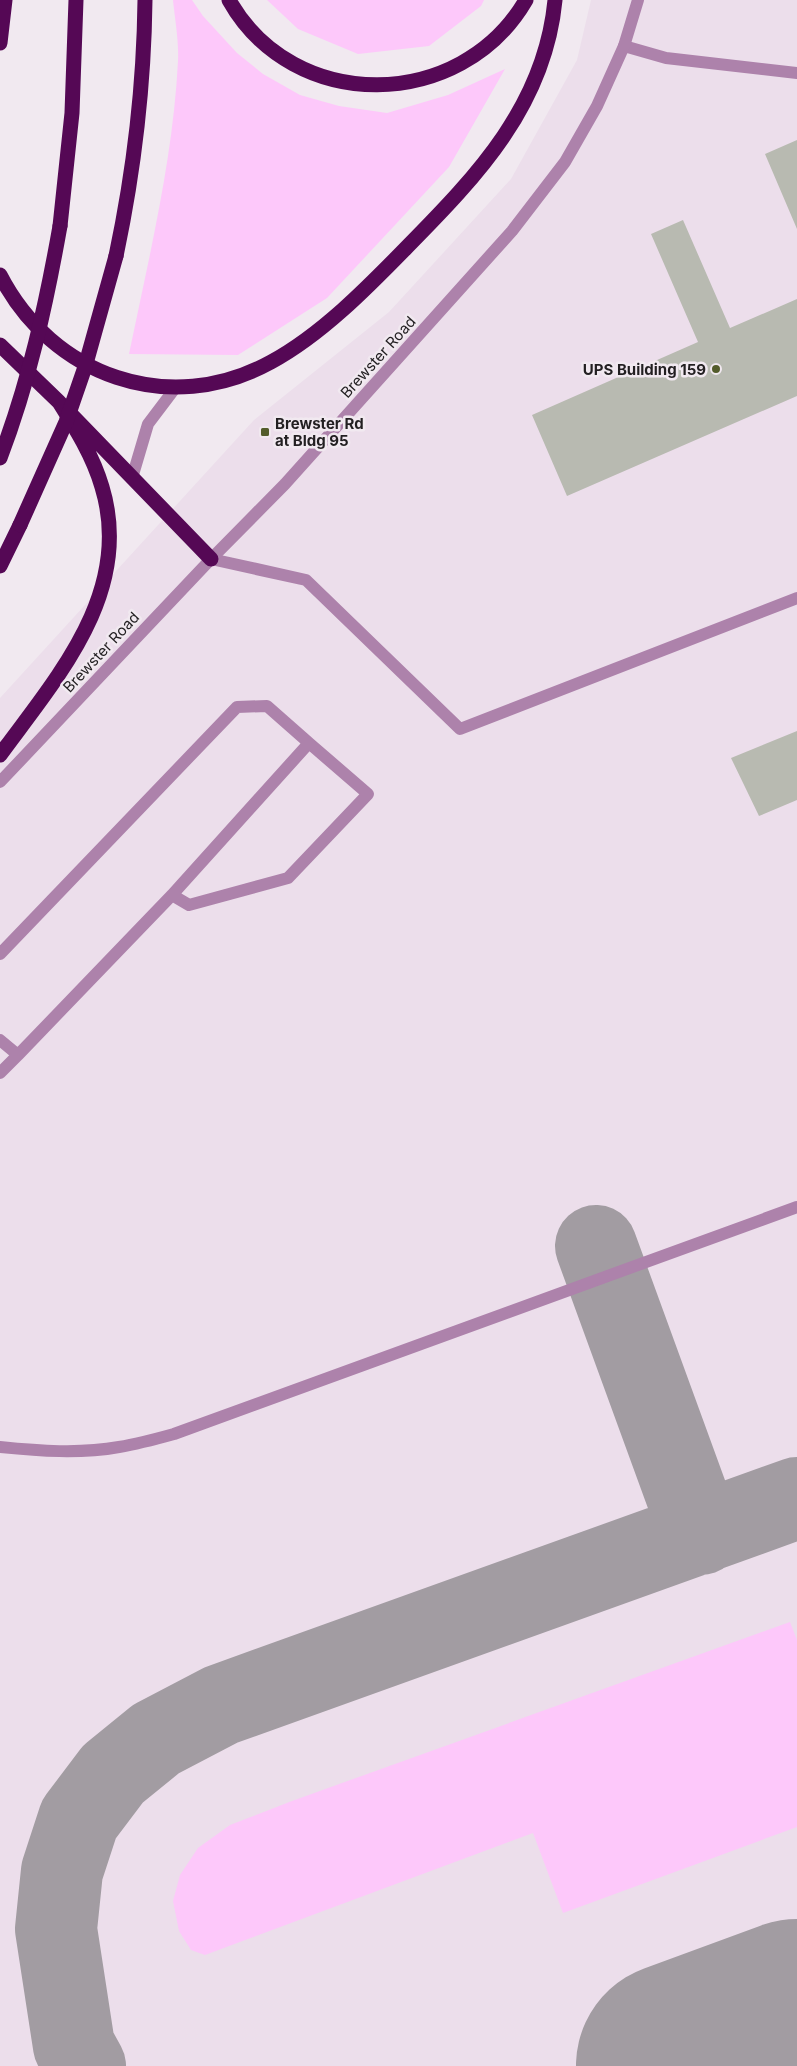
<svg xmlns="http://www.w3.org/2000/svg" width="797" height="2066" font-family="Inter,sans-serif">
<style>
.built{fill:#ecdeeb}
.green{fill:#fdc8fa}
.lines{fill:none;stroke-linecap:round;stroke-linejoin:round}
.taxiway{stroke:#a29ca2;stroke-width:82}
.runway{stroke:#a29ca2;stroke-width:208}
.building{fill:#b8bab1}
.service{stroke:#ad82ab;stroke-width:12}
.tertiary{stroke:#ad82ab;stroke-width:12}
.motorway{stroke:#550855;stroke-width:15}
.motorway-bridge{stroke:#550855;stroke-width:15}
.poi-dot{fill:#535c2b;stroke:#f1e9f0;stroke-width:2}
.labels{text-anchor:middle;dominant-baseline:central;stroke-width:5;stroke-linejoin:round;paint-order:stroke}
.street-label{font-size:15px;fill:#221f21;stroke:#f1e9f0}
.poi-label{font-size:15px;font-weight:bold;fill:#221f21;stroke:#f1e9f0;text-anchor:end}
</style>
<rect width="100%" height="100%" fill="#f1e9f0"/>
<path class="built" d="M 591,0 L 797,0 L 797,2066 L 0,2066 L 0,698 L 254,420 L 389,312 L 511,179 L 577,60 Z"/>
<path class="green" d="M 173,0 L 192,0 L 203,16 L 237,53 L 263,74 L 300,95 L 339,106 L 387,113 L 448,95 L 505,69 L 449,167 L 327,298 L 238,355 L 129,354 C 149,257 173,160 178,61 C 179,41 175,20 173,0 Z
M 267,0 L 484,0 L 481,6 L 429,46 L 358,54 L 298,29 Z
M 790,1622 L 797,1640 L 797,1827 L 563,1913 L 533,1833 L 205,1955 L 191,1950 L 179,1931 L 173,1901 L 180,1875 L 198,1848 L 230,1825 L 292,1801 Z"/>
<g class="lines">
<path class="taxiway" d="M 596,1246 L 701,1534
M 85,2066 L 74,2046 L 56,1929 L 62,1871 L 79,1819 L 113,1774 L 156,1739 L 221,1705 L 797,1498"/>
<path class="runway" d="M 680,2066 L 797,2023"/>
</g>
<path class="building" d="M 797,140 L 797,229 L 765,154 Z
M 683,220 L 730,328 L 797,299 L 797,396 L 567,496 L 532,415 L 698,342 L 651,234 Z
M 797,731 L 797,800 L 759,816 L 731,758 Z"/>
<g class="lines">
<path class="service" d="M 624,46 L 666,58 L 797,73
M 132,478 L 148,424 L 176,387
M 211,559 L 306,580 L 460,729 L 797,598
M 172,895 L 189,905 L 288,878 L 368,794 L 309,743
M 0,954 L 237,707 L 267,706 L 309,743 L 172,895 L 18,1055 L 0,1040
M 0,1073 L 18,1055
M 0,1447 C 39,1451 80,1454 119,1447 C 137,1444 156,1439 174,1434 L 797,1207"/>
<path class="tertiary" d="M 0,782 L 211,559 L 285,484 L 512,231 L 565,162 L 597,106 L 624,46 L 638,0"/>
<path class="motorway" d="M 229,0 C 293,114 461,112 526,0
M 0,43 L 5,0
M 60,226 L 72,113 L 76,0
M 116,256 C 134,171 144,86 145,0
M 0,275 C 52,376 169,418 271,362 C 321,335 367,288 407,247 C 478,175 545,105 555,0
M 0,345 L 59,402 L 211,559
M 0,566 L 20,525
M 0,755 C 57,677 134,592 102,487 C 93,456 76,429 59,402"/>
<path class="motorway-bridge" d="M 0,458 C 29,382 46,305 60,226
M 20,525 L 66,422 L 85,367 L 116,256"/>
</g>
<g class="poi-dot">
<circle cx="716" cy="369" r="5"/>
<rect x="260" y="427" width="10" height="10" rx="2.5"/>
</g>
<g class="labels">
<g class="street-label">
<text transform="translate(378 357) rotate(-48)">Brewster Road</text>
<text transform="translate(101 652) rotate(-47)">Brewster Road</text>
</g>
<g class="poi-label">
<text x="706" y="369">UPS Building 159</text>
<text x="275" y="423" text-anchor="start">Brewster Rd<tspan x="275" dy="17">at Bldg 95</tspan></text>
</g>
</g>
</svg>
